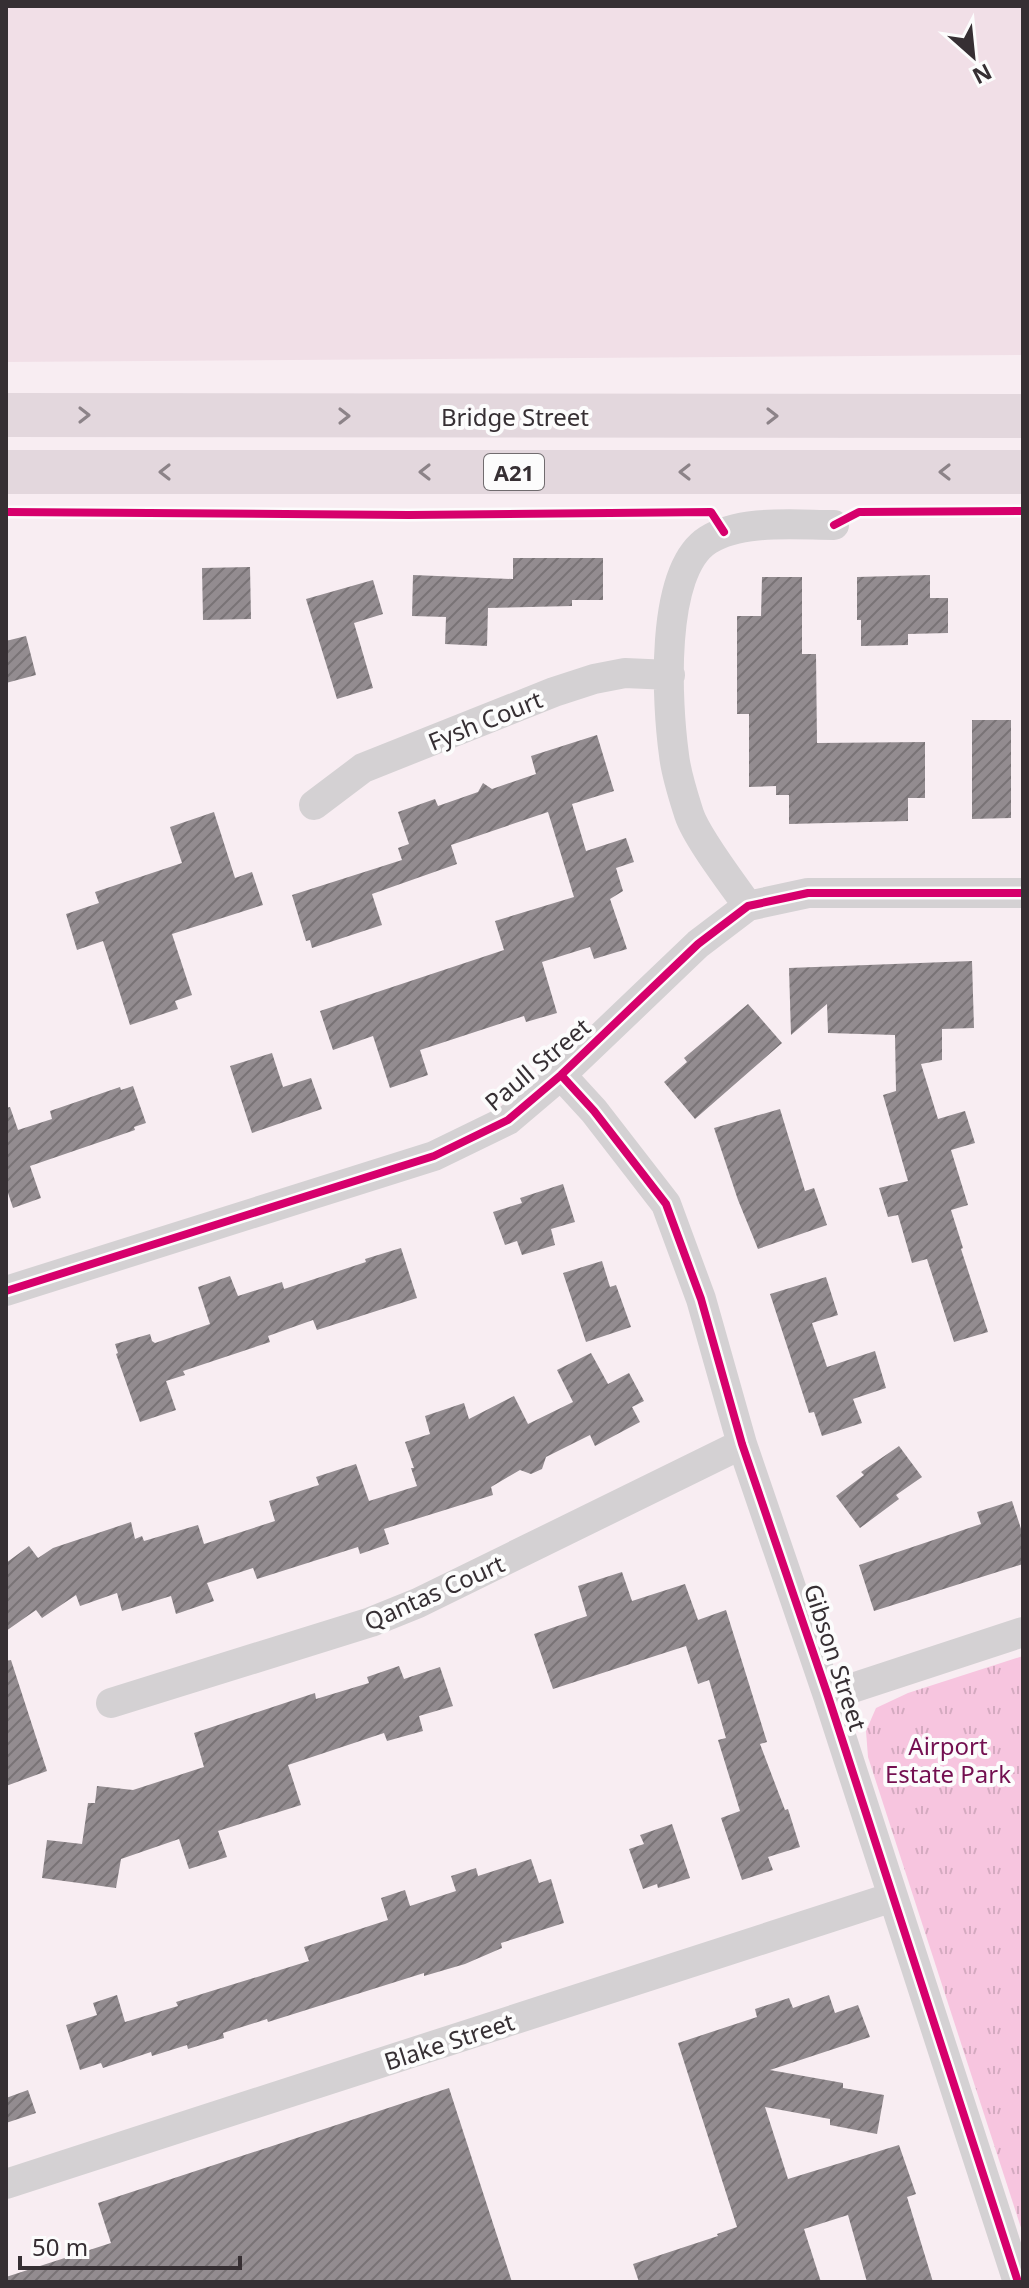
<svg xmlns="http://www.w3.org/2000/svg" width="1029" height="2288" font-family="'Noto Sans',sans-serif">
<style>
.built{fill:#f1dfe7}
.grass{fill:url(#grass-tufts)}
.building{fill:url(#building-hatch)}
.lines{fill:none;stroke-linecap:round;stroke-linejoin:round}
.street{stroke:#d4d1d3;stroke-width:30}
.highway{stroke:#e3d7dd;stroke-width:44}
.cycleway-casing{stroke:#fcfcfc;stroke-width:13}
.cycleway{stroke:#d6006c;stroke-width:8}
.oneway{stroke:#8c8388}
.labels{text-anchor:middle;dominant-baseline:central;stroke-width:8;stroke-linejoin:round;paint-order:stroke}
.shield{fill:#fcfcfc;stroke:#716c6f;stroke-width:2}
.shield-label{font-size:22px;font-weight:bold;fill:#362f33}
.street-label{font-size:24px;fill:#362f33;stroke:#fcfcfc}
.park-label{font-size:24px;fill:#730f50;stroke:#fcfcfc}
</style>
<defs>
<pattern id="grass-tufts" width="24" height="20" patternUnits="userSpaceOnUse" patternTransform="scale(2)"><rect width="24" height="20" fill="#f7c5df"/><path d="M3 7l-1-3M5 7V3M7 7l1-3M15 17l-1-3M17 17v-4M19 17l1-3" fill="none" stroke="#d4aac0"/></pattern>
<pattern id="building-hatch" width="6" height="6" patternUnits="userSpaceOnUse" patternTransform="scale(2)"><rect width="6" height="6" fill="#938c90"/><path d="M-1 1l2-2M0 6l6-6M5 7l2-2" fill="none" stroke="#797376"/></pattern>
</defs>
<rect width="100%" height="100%" fill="#f8edf2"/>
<path class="built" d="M 6,6 L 1023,6 L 1023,355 L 6,362 Z"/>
<path class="grass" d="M 1023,1656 L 1023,2234 L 868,1757 L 866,1731 L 876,1708 L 908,1693 Z"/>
<path class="building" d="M 513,558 L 603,558 L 603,600 L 572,600 L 572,606 L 488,608 L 487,646 L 445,644 L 446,617 L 412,616 L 413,575 L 513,579 Z
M 250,567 L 251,619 L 203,620 L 202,568 Z
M 930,575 L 930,598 L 948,598 L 948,633 L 908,634 L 908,645 L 861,646 L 861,620 L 857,620 L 857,577 Z
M 762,577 L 802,577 L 802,654 L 816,654 L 817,743 L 925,742 L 925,798 L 908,798 L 908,821 L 789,824 L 789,795 L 776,795 L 776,786 L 749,787 L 749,714 L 737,714 L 737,616 L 761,616 Z
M 373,580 L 383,614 L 354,623 L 373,688 L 337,699 L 306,599 Z
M 26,636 L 36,675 L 6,683 L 6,641 Z
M 972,720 L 1011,720 L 1011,818 L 972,819 Z
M 597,735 L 614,791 L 572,804 L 586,851 L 626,838 L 634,862 L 616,868 L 623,891 L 610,899 L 627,949 L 594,959 L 590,947 L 542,962 L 557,1013 L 526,1022 L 524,1016 L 420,1050 L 428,1075 L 390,1088 L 373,1036 L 333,1050 L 320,1011 L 504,950 L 495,921 L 574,897 L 548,812 L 451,845 L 457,864 L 372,894 L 382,925 L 312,948 L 310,940 L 306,941 L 292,895 L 402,860 L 398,848 L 409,844 L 398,812 L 435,799 L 438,806 L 478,792 L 483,783 L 492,789 L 536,774 L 531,756 Z
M 214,812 L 235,878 L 252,872 L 263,905 L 172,934 L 192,995 L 175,1001 L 178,1009 L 130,1025 L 103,941 L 77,950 L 66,914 L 99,903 L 95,892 L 182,863 L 170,827 Z
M 972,961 L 974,1028 L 942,1029 L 942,1060 L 921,1064 L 938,1119 L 965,1111 L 975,1143 L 951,1150 L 968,1205 L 951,1210 L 963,1248 L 961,1249 L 988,1332 L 954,1342 L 927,1259 L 912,1263 L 898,1215 L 888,1217 L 879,1188 L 908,1181 L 883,1095 L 896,1091 L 895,1035 L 828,1033 L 827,1004 L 791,1035 L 789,968 Z
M 748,1004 L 782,1043 L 695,1119 L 664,1082 L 687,1062 L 684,1058 Z
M 272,1053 L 283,1087 L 311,1078 L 322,1109 L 252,1133 L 230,1066 Z
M 133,1086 L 146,1123 L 134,1127 L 135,1130 L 30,1166 L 41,1198 L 13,1208 L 6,1187 L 6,1108 L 10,1107 L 18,1130 L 52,1119 L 50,1111 L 120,1087 L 121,1090 Z
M 780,1109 L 805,1191 L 814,1188 L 827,1225 L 758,1249 L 738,1200 L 714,1128 Z
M 563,1184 L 575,1222 L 551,1229 L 555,1245 L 522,1255 L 517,1241 L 505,1245 L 493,1212 L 522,1203 L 520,1198 Z
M 401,1248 L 417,1298 L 317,1330 L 313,1320 L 268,1336 L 270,1342 L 183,1371 L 185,1375 L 166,1381 L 176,1410 L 140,1422 L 116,1354 L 118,1353 L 115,1344 L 150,1334 L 152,1341 L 155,1343 L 210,1324 L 198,1287 L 230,1276 L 238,1296 L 282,1282 L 284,1289 L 366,1262 L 365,1259 Z
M 602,1261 L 610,1287 L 616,1285 L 631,1327 L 586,1342 L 563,1273 Z
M 826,1277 L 838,1315 L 812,1323 L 827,1367 L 875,1351 L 886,1388 L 853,1399 L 862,1423 L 822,1436 L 814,1412 L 809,1413 L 770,1294 Z
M 591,1353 L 608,1384 L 629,1373 L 644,1401 L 632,1407 L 640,1422 L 595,1446 L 590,1435 L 546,1457 L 542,1469 L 531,1474 L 520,1470 L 491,1487 L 493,1495 L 384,1529 L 389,1544 L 360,1554 L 358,1547 L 257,1579 L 253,1568 L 207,1583 L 214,1601 L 176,1614 L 171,1596 L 122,1611 L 117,1593 L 80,1606 L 76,1595 L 42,1618 L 36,1610 L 6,1631 L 6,1563 L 29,1546 L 38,1558 L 53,1548 L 131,1522 L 135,1539 L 142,1536 L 144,1541 L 198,1525 L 204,1544 L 275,1521 L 269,1501 L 319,1485 L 316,1477 L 356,1464 L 369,1501 L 417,1486 L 411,1468 L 414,1468 L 405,1442 L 430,1434 L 425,1416 L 464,1403 L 469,1419 L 514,1396 L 528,1424 L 573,1402 L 557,1370 Z
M 899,1446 L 922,1477 L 896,1495 L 899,1499 L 860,1528 L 836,1496 L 864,1475 L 861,1472 Z
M 1012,1501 L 1023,1535 L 1023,1564 L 874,1611 L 859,1565 L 981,1524 L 977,1512 Z
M 622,1572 L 632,1601 L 685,1584 L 698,1620 L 726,1610 L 767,1742 L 760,1744 L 785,1810 L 788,1809 L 800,1847 L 768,1857 L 773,1870 L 742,1880 L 721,1818 L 740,1811 L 718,1740 L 726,1738 L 709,1680 L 698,1684 L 686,1646 L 553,1689 L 534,1634 L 587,1616 L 578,1586 Z
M 11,1660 L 47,1771 L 6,1786 L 6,1661 Z
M 399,1666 L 404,1679 L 440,1667 L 453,1706 L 419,1716 L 423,1731 L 387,1741 L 384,1733 L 288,1765 L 301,1805 L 218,1831 L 227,1857 L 189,1869 L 179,1839 L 121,1859 L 116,1888 L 42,1878 L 47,1840 L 82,1844 L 88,1803 L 95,1803 L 97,1786 L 133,1790 L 204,1767 L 194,1733 L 315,1693 L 316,1699 L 369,1683 L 367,1677 Z
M 672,1824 L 690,1878 L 658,1888 L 657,1884 L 643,1889 L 629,1849 L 644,1844 L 640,1835 Z
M 531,1859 L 539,1883 L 551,1879 L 564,1923 L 501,1943 L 502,1948 L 465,1964 L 424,1976 L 424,1973 L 268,2022 L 267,2019 L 223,2033 L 224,2038 L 188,2049 L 187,2045 L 152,2056 L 151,2052 L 103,2068 L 101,2063 L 80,2070 L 66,2025 L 97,2015 L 93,2003 L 117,1995 L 125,2022 L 178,2006 L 176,2002 L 309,1961 L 304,1947 L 388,1920 L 381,1898 L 405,1890 L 410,1906 L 456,1891 L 451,1876 L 476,1868 L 478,1876 Z
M 829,1995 L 835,2013 L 858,2005 L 870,2037 L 770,2070 L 843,2083 L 843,2088 L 884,2095 L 877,2134 L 830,2125 L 830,2119 L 765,2107 L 788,2179 L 899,2145 L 916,2194 L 907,2197 L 933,2282 L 867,2282 L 848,2215 L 804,2229 L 821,2282 L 639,2282 L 633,2264 L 718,2236 L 717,2234 L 737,2227 L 678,2043 L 757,2017 L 755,2009 L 789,1998 L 793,2008 Z
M 449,2088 L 512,2282 L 6,2282 L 6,2277 L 111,2243 L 98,2203 Z
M 28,2090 L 36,2113 L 6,2123 L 6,2098 Z"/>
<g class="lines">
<path class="street" d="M 314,805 L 363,768 L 554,692 L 594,679 L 625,673 L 670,675
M 748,906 C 732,883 697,838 689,814 C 683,795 676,774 674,755 C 667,704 659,571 708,540 C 741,519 796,525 834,525
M 561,1075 L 594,1111 L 666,1204 L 701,1299 L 742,1444 L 828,1696 L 1018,2282
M 6,1291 L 434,1156 L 508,1120 L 561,1075 L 698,944 L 748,906 L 808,893 L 1023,893
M 828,1696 L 1023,1632
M 111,1703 L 371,1622 L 418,1603 L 742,1444
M 6,2184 L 893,1897"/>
<path class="highway" d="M 6,415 L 1023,416
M 6,472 L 1023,472"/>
<g class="cycleway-casing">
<path id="cycleway" d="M 6,512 L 409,515 L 711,512 L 724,532
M 834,525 L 859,512 L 1023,511
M 561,1075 L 594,1111 L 666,1204 L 701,1299 L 742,1444 L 828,1696 L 1018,2282
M 6,1291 L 434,1156 L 508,1120 L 561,1075 L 698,944 L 748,906 L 808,893 L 1023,893"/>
</g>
<use href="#cycleway" class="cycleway"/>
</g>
<defs><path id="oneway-chevron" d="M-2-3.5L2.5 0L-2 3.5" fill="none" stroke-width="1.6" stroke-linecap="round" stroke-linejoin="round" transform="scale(2)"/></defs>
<g class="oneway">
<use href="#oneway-chevron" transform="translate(84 415)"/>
<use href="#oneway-chevron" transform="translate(344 416)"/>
<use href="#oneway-chevron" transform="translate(772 416)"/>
<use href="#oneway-chevron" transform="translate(165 472) rotate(180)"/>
<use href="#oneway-chevron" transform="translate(425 472) rotate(180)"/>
<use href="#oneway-chevron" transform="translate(685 472) rotate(180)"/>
<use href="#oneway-chevron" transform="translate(945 472) rotate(180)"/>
</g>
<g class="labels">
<rect class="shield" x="484" y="454" width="60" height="36" rx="6"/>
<g class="shield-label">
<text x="514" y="472">A21</text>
</g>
<g class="street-label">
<text x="515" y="416">Bridge Street</text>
<text transform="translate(485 720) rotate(-22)">Fysh Court</text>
<text transform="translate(537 1064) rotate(-40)">Paull Street</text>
<text transform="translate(434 1592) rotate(-24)">Qantas Court</text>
<text transform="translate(836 1657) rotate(72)">Gibson Street</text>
<text transform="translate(449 2041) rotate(-18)">Blake Street</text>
</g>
<g class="park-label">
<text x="948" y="1745">Airport<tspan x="948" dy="28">Estate Park</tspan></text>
</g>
</g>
<rect width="1029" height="2288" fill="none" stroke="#362f33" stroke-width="16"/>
<g transform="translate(973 56) rotate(153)" stroke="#fcfcfc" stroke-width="6" paint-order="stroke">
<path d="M0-6L14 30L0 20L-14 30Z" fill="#362f33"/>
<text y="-12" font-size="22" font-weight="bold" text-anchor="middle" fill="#362f33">N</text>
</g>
<path d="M20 2256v12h220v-12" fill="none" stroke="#362f33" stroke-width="4"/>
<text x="32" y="2256" font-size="24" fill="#362f33" stroke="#fcfcfc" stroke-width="6" paint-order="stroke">50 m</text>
</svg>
